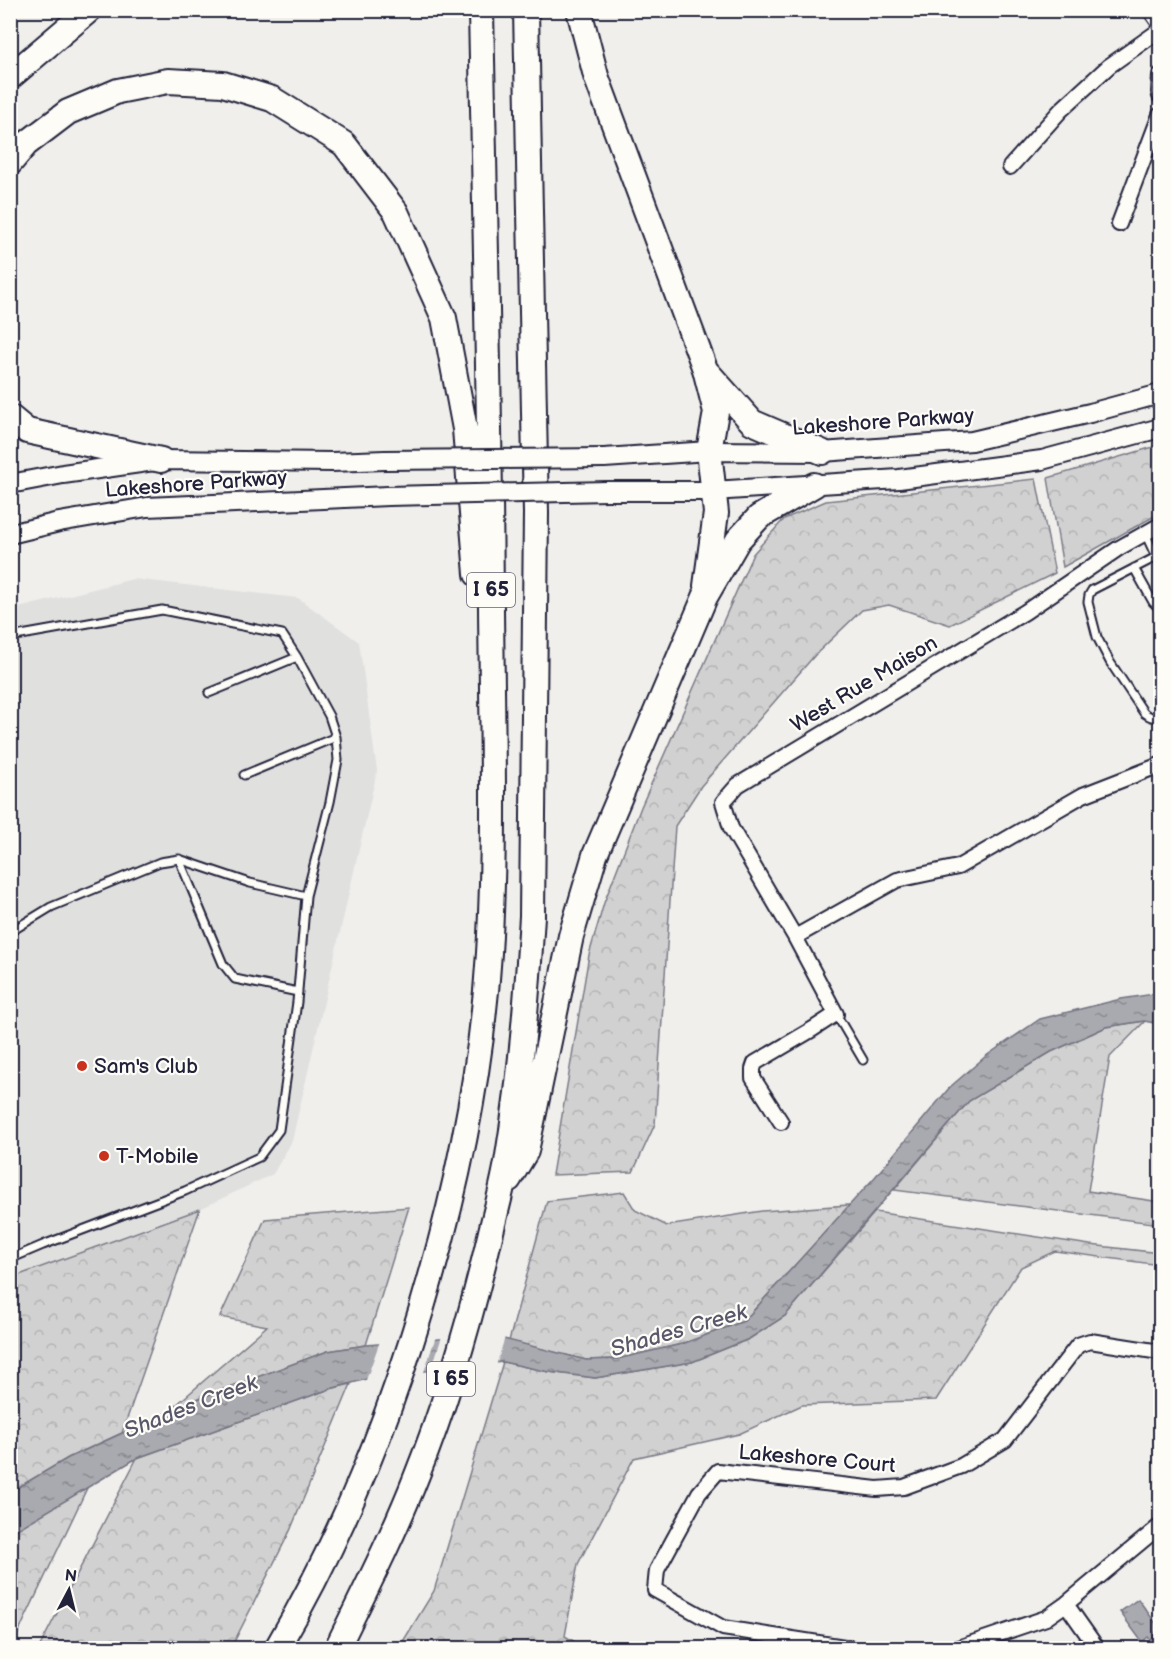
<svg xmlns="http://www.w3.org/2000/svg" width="1171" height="1659" font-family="'Balsamiq Sans',sans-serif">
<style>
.built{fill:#e0e0df}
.forest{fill:url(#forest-crowns);stroke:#7a7a86;stroke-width:1.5}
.water{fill:url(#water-ripples);stroke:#737381;stroke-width:1.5}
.pier{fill:#f0efec}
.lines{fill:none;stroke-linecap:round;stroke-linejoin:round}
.service-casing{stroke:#22223b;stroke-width:11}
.minor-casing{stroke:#22223b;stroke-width:18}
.secondary-casing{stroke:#22223b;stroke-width:22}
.motorway-casing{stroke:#22223b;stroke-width:28}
.service{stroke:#fdfcf7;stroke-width:7}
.minor{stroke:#fdfcf7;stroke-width:14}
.secondary{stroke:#fdfcf7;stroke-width:18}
.motorway{stroke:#fdfcf7;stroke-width:24}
.secondary-bridge-casing{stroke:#22223b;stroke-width:22;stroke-linecap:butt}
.secondary-bridge{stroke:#fdfcf7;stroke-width:18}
.poi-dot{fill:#c8321e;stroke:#fdfcf7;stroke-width:2}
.labels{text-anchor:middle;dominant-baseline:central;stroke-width:4.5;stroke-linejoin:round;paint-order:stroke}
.shield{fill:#fdfcf7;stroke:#646373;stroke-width:1.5}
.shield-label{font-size:20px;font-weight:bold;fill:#22223b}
.street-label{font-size:21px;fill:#22223b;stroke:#fdfcf7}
.poi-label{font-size:21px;fill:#22223b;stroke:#fdfcf7;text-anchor:start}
.water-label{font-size:22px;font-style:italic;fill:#58586a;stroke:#fdfcf7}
</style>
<defs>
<pattern id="forest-crowns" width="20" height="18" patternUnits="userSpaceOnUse" patternTransform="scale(1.5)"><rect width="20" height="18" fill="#d2d1d1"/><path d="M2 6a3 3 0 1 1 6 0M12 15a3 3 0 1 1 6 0" fill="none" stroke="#b4b3b4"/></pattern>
<pattern id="water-ripples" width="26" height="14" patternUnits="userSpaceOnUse" patternTransform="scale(1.5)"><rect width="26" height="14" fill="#a9a9b0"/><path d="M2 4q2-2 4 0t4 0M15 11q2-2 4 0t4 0" fill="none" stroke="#898990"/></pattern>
</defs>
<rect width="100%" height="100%" fill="#f0efec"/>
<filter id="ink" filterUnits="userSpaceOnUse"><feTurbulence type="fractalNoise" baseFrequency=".0167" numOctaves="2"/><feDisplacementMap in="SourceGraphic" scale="12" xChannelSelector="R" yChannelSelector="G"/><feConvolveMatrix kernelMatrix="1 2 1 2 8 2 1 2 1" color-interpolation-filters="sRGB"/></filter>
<g filter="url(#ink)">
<path class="built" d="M 133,579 L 298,598 L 359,642 L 377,771 L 292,1141 L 273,1174 L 200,1209 L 11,1278 L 11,610 Z"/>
<path class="forest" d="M 1160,445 L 1160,513 L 1063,567 L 1048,478 Z
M 1036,479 L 1055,573 L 950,625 L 889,605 L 862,610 L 815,655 L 701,786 L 675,826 L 655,1124 L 633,1172 L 552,1175 L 589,955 L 604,903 L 641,807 L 753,554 L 784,519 L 826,501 Z
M 1145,1021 L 1110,1057 L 1088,1191 L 1160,1202 L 1160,1224 L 894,1190 L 969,1101 L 1051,1052 L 1106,1027 Z
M 624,1192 L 635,1210 L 667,1226 L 762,1211 L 850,1205 L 744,1321 L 682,1344 L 617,1359 L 586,1360 L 509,1341 L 547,1201 Z
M 409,1207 L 366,1345 L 328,1351 L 192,1401 L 168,1412 L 267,1326 L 220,1317 L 265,1219 Z
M 200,1209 L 122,1433 L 68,1458 L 11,1492 L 11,1278 Z
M 875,1212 L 1090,1245 L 1160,1253 L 1160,1265 L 1055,1251 L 1021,1267 L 936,1400 L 802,1405 L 739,1434 L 634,1458 L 578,1564 L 565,1636 L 585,1648 L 399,1648 L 434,1591 L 503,1362 L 549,1372 L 595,1378 L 692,1362 L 749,1339 L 785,1316 Z
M 351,1384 L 290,1531 L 231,1648 L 39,1648 L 137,1458 L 330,1389 Z
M 88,1486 L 11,1648 L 10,1648 L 10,1533 Z"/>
<path class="water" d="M 1160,993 L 1160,1024 L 1144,1021 L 1106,1027 L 1051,1052 L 969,1101 L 785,1316 L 749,1339 L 692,1362 L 595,1378 L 549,1372 L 503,1362 L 374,1377 L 330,1389 L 137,1458 L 11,1533 L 10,1492 L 68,1458 L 192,1401 L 328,1351 L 366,1345 L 488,1335 L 586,1360 L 617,1359 L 682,1344 L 744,1321 L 875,1177 L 950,1087 L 986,1056 L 1040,1019 L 1121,999 Z
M 1138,1599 L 1160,1629 L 1153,1634 L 1155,1637 L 1150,1640 L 1148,1637 L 1142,1642 L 1120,1612 Z"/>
<path class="pier" d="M 488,1332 L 505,1337 L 496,1366 L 430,1374 L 442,1336 Z
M 436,1336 L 423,1375 L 375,1380 L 365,1383 L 380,1341 Z"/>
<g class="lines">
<g class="service-casing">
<path id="service" d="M 1145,533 L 1156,557
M 1160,555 L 1092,590 L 1089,595 L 1088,602 L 1097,637 L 1110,662 L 1144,713 C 1150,717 1154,719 1160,716
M 1134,568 L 1153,602 L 1156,605 L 1160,605
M 10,637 L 162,610 L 282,634 L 297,657 L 329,716 L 336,737 L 338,760 L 330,802 L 306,896
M 209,693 L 297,657
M 244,775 L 336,737
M 179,859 L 223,964 L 235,979 L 298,992
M 10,932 L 51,907 L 160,862 L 179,859 L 250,883 L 306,896 L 297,1002 L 279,1130 L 259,1157 L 185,1191 L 43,1245 L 10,1259
M 836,1014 L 863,1060"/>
</g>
<g class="minor-casing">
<path id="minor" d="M 1150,10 L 1160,24
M 1160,75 L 1159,92 L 1160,96
M 1010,167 L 1061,110 L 1109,66 L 1160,30
M 1119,224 L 1160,115
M 795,937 L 897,880 L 958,867 L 1083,795 L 1160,765
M 781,1122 L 753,1078 L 753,1069 L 755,1063 L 813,1029 L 836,1014 L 795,937 L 731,828 L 723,802 L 738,785 L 1025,612 L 1119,548 L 1160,525
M 1066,1604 L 1097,1648
M 851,1648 L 723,1628 L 655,1590 L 657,1570 L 699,1493 L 718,1471 L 877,1489 L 904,1487 L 961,1466 L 1005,1440 L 1078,1345 L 1090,1341 L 1160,1352
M 958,1648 L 1046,1618 L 1066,1604 L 1160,1526"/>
</g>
<g class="secondary-casing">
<path id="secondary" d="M 604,458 L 709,451 L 822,452 L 972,441 L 1090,413 L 1160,394
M 10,484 L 63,474 L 161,460 L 332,462 L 385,460
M 607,491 L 713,491 L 899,479 L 1042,460 L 1160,428
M 10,534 L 59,522 L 147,507 L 388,496"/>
</g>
<g class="motorway-casing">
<path id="motorway" d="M 579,10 L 596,76 L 705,369 L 716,412 L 709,451 L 716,513 L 706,586
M 10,77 L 89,10
M 10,163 L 26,144 L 68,112 L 118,91 L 168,81 L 223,84 L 272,99 L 344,144 L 396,212 L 444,318 L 465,429 L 477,574
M 708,373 L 752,422 L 822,452
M 10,417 L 27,431 L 161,460
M 509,1179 L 526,1151 L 571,936 L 595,855 L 705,597 L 738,540 L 759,517 L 814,485
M 277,1648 C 345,1532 395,1405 431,1276 C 461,1171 482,1063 489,953 C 496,838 492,723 491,608 C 490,409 485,210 481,10
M 337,1648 C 365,1591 394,1534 417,1475 C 448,1398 471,1317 490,1236 C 496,1210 504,1183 508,1156 C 521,1077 527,997 532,916 L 536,513 L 526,10"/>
</g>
<use href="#service" class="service"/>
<use href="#minor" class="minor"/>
<use href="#secondary" class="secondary"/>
<use href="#motorway" class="motorway"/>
<g class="secondary-bridge-casing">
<path id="secondary-bridge" d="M 385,460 L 604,458
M 388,496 L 607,491"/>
</g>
<use href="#secondary-bridge" class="secondary-bridge"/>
</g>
</g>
<g class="poi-dot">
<circle cx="82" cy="1066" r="6"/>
<circle cx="104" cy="1156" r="6"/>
</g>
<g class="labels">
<g class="shield">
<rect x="467" y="573" width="48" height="34" rx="4.5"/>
<rect x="427" y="1362" width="48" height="34" rx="4.5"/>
</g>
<g class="shield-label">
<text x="491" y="590">I 65</text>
<text x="451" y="1379">I 65</text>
</g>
<g class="street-label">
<text transform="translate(883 422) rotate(-4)">Lakeshore Parkway</text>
<text transform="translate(196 484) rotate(-4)">Lakeshore Parkway</text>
<text transform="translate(864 684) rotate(-31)">West Rue Maison</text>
<text transform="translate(817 1459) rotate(5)">Lakeshore Court</text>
</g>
<g class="poi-label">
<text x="94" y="1066">Sam's Club</text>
<text x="116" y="1156">T-Mobile</text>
</g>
<g class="water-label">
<text transform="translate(679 1331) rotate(-16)">Shades Creek</text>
<text transform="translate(191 1407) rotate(-21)">Shades Creek</text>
</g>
</g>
<rect width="1171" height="1659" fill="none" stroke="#fdfcf7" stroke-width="36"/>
<rect x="18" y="18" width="1135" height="1623" fill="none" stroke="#22223b" stroke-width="2" filter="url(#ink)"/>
<g transform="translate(69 1590) rotate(7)" stroke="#fdfcf7" stroke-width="4.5" paint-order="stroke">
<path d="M0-4.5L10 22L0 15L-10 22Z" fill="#22223b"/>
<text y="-9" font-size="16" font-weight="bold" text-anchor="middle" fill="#22223b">N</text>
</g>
</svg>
